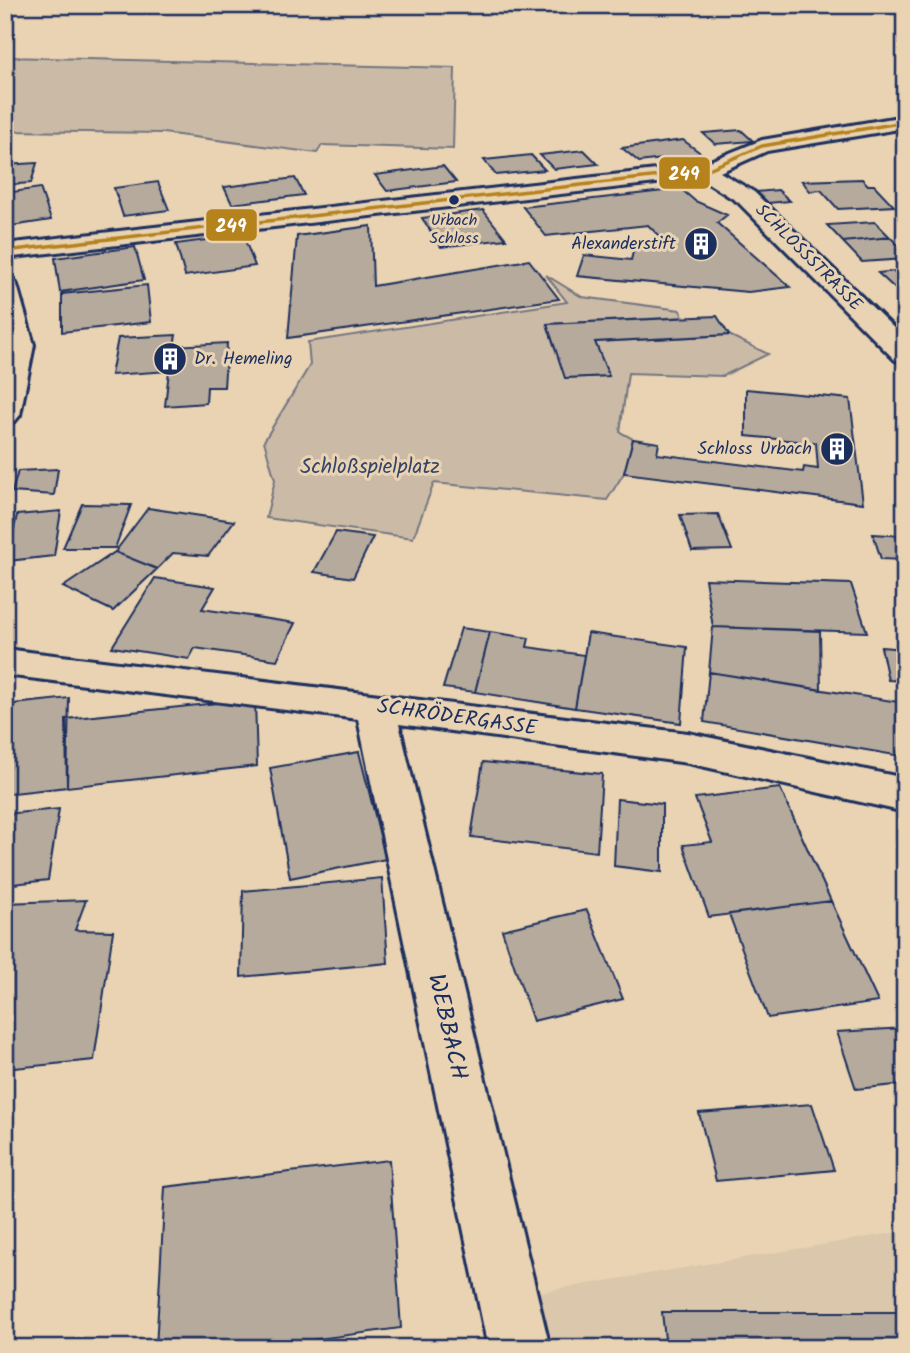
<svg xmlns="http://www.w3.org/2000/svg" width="910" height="1353" font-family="Kalam,sans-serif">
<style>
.built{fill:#dac7ac}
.green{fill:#cbbba6;stroke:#737582;stroke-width:2}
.building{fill:#b6aa9d;stroke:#1b2f5e;stroke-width:2}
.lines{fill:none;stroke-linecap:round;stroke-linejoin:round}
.minor-casing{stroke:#1b2f5e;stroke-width:6}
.minor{fill:#e9d3b2;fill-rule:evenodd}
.bus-1-casing{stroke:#e9d3b2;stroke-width:6}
.bus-1{stroke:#b5821c;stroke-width:3.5}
.bus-dot{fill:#1b2f5e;stroke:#e9d3b2;stroke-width:2.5}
.labels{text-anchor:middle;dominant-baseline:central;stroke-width:6;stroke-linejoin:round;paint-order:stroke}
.far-bus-label{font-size:16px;fill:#1b2f5e;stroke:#e9d3b2}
.far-poi-label{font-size:18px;fill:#1b2f5e;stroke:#e9d3b2;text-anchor:end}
.far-street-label{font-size:18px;fill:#1b2f5e;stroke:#e9d3b2}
.park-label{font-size:21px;fill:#354469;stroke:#e9d3b2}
.street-label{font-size:21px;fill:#1b2f5e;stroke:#e9d3b2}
.near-street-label{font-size:24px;fill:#1b2f5e;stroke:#e9d3b2}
.line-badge{stroke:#e9d3b2;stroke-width:2.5}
.badge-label{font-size:19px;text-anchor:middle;font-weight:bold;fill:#fff}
</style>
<rect width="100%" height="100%" fill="#e9d3b2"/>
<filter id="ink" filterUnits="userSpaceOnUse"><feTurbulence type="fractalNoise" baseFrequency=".0143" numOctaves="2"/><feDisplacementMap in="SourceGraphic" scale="14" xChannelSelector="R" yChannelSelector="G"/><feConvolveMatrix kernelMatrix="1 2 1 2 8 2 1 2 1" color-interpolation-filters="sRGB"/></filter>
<g filter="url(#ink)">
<path class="built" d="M 905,1231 L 905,1348 L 544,1348 L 534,1293 Z"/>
<path class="green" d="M 5,57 L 455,68 L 453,149 L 322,145 L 317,153 L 163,133 L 5,131 Z
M 546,275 L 582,297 L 680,310 L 683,317 L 548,324 L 566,378 L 608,376 L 595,342 L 729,335 L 768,354 L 723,376 L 628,373 L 620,432 L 633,439 L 624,473 L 607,500 L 434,483 L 413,538 L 266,518 L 275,480 L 264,441 L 310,365 L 308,342 L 567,302 Z"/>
<path class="building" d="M 741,130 L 753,141 L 715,144 L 703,133 Z
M 683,140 L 702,154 L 639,162 L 622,148 Z
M 584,150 L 598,164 L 554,169 L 540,155 Z
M 531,155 L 545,170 L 496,175 L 484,160 Z
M 37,163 L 31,183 L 5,185 L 5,165 Z
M 443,166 L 456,182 L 387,191 L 375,175 Z
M 295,178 L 304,195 L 232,204 L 224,187 Z
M 862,179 L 868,185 L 874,185 L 894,206 L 838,209 L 821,190 L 810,191 L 802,181 Z
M 158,182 L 169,210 L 123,216 L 114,188 Z
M 40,188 L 51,220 L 5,227 L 5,193 Z
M 681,189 L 695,201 L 727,215 L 717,223 L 790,287 L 748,292 L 577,276 L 584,255 L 631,260 L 634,248 L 660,251 L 663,240 L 648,225 L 546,236 L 523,207 Z
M 778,190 L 790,201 L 768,203 L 756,192 Z
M 483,210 L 506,239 L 441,247 L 422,218 Z
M 875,222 L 890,237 L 843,242 L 827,225 Z
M 371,226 L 373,286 L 529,260 L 559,299 L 288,338 L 297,236 Z
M 243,235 L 255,266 L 185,276 L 176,244 Z
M 890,237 L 899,246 L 905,246 L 905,259 L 862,262 L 843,242 Z
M 135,247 L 144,280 L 60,292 L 55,258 Z
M 905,270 L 905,294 L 901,294 L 878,273 Z
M 147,285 L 151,322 L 62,332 L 62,294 Z
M 717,316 L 729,335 L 595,342 L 609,376 L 565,378 L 547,324 Z
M 176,335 L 174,346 L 227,343 L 224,387 L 207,387 L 206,403 L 165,406 L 169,371 L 111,375 L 118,338 Z
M 746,389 L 850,399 L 863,503 L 624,473 L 633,439 L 659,443 L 657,454 L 803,472 L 804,467 L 818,469 L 816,443 L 746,436 Z
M 58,469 L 54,495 L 12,492 L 18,471 Z
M 82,504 L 131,505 L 115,548 L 63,548 Z
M 148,508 L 234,521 L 208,556 L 173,553 L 157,569 L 115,552 Z
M 61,511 L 54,556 L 7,561 L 17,515 Z
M 718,514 L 732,550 L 692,551 L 680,515 Z
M 336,532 L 373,537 L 353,578 L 314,572 Z
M 873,534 L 905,536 L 905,560 L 881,559 Z
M 115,552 L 157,569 L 113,611 L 63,587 Z
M 155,578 L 215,587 L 202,609 L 295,623 L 277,660 L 195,648 L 189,659 L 112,647 Z
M 705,579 L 851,584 L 867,632 L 713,627 Z
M 713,627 L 820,631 L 821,690 L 709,672 Z
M 461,628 L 490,632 L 475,692 L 443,688 Z
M 490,632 L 529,638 L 527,647 L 584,655 L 575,708 L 475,692 Z
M 588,633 L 687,647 L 681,723 L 575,708 Z
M 881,647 L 905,649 L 905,681 L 888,680 Z
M 709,672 L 905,703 L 905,768 L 902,768 L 901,756 L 704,722 Z
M 69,698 L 67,787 L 5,794 L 5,705 Z
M 255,699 L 257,766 L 67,787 L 66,719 Z
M 359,752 L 386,859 L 290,878 L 270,768 Z
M 483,762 L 602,774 L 597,852 L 471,837 Z
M 780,788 L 831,901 L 709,917 L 683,845 L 712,842 L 695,798 Z
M 617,799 L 662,804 L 662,872 L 614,866 Z
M 59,809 L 48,880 L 5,885 L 5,814 Z
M 382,878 L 388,963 L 241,977 L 243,891 Z
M 86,900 L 75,930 L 113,931 L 94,1060 L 5,1069 L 5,903 Z
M 831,901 L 878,1002 L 768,1018 L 729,914 Z
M 587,910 L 623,999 L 533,1021 L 502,930 Z
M 905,1028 L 905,1084 L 856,1089 L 837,1032 Z
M 812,1104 L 834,1170 L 716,1181 L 699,1113 Z
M 389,1160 L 401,1328 L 251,1348 L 156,1348 L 165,1187 Z
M 662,1312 L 905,1312 L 905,1348 L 666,1348 Z"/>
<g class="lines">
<g class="minor-casing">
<path id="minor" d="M 905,116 L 905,128 L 767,151 L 720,172 L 754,192 L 905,339 L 905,362 L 895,360 L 738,202 L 700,178 L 5,258 L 5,244 L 700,165 L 762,140 Z
M 5,278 L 14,280 L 17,285 L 34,345 L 20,415 L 15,421 L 5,424 Z
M 5,649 L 688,733 L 905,778 L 905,812 L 688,763 L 399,724 L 550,1348 L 488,1348 L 358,719 L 5,675 Z"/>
</g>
<use href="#minor" class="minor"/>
<g class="bus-1-casing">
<path id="bus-1" d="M 5,251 L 704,171 L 762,146 L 905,122"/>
</g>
<use href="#bus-1" class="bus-1"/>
</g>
</g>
<defs>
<g id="building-disc" transform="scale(1.75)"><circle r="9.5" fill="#1b2f5e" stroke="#e9d3b2"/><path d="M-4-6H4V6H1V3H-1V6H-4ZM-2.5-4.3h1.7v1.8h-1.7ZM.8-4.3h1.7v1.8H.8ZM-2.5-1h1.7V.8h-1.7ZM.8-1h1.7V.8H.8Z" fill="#fff"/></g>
</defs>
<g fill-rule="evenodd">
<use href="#building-disc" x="701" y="244"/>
<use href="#building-disc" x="170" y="359"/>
<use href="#building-disc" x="837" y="449"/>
</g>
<circle class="bus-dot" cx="454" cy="200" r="6"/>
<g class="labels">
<g class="far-bus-label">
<text x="454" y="220">Urbach<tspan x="454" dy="18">Schloss</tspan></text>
</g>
<g class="far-poi-label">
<text x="676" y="244">Alexanderstift</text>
<text x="194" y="359" text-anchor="start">Dr. Hemeling</text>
<text x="812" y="449">Schloss Urbach</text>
</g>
<g class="far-street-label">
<text transform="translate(808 258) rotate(45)">SCHLOSSSTRASSE</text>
</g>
<g class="park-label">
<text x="370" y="467">Schloßspielplatz</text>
</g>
<g class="street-label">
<text transform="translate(457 718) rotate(8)">SCHRÖDERGASSE</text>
</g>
<g class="near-street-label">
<text transform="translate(447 1027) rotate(77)">WEBBACH</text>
</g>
</g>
<g class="line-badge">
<rect x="658" y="156" width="53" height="34" rx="7" fill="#b5821c"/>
<rect x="205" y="208" width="53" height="34" rx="7" fill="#b5821c"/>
</g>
<g class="badge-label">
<text x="684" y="180">249</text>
<text x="231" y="232">249</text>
</g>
<rect width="910" height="1353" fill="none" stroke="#e9d3b2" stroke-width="28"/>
<rect x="14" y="14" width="882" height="1325" fill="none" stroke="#1b2f5e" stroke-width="2.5" filter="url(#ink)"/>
</svg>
